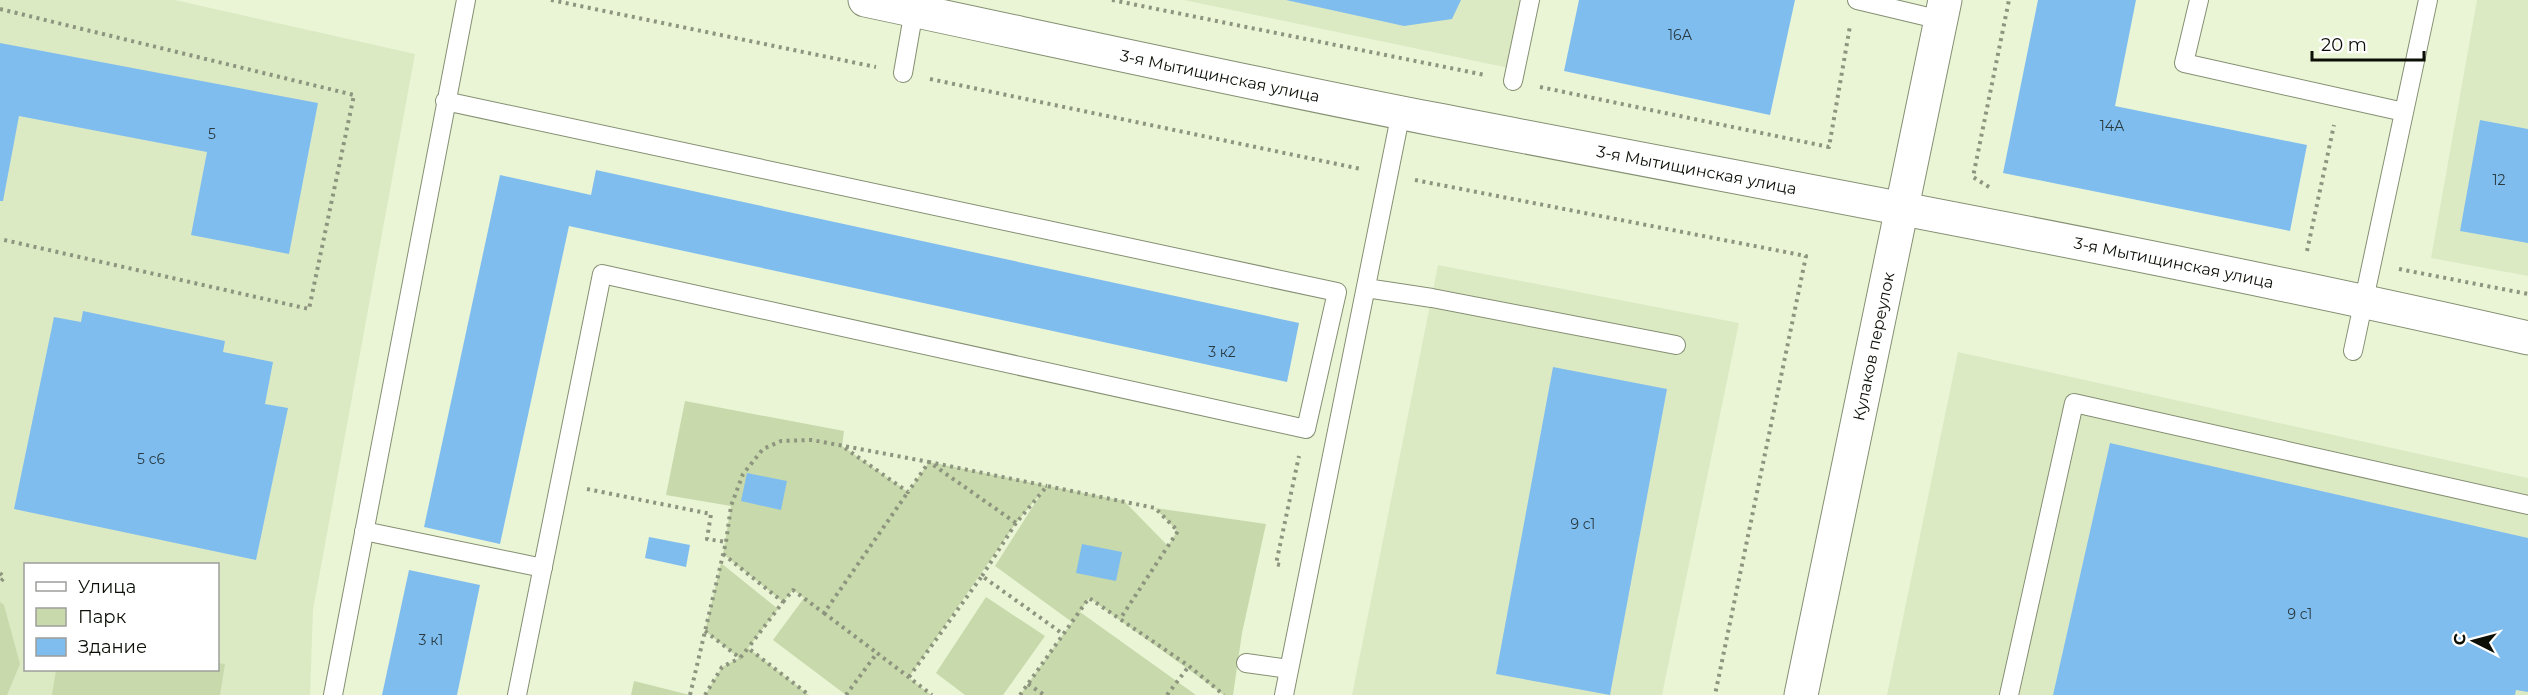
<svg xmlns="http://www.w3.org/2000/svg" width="2528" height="695" font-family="Montserrat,sans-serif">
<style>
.built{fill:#dceac4;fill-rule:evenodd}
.green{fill:#c8d9ab}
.building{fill:#80bdef}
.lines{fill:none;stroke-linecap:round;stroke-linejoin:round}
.service-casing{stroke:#858f73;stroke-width:20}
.minor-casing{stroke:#858f73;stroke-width:35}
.tertiary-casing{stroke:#858f73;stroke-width:35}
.path{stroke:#8d957f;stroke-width:4;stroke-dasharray:3 4.5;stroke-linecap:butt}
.service{stroke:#fff;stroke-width:18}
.minor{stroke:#fff;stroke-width:33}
.tertiary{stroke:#fff;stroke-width:33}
.labels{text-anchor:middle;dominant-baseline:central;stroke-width:5;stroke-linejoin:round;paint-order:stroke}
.number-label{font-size:14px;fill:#283a40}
.street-label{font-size:16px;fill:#0b0f05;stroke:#fff}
</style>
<rect width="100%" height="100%" fill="#eaf5d6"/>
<path class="built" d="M 0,0 L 175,0 L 415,54 L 313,610 L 310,695 L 0,695 ZM 26,564 L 218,564 L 218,670 L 26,670 Z
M 1184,0 L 1523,0 L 1509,68 Z
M 2477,0 L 2528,0 L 2528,276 L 2431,258 Z
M 1438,265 L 1739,323 L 1662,695 L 1352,695 Z
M 1958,352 L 2528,478 L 2528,695 L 1887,695 Z"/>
<path class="green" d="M 685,401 L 844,431 L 842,446 L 908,492 L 929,462 L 1124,501 L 1168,546 L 1177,531 L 1155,508 L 1266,524 L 1242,633 L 1233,695 L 1224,695 L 1089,598 L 1080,612 L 1196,695 L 1020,695 L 1072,622 L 995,566 L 1042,492 L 1016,523 L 909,677 L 899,670 L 931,695 L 846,695 L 773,640 L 804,598 L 793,590 L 783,602 L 723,554 L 731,506 L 666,495 Z
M 721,563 L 778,609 L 748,648 L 809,695 L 705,695 L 722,667 L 739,658 L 705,631 Z
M 986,597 L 1045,636 L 1003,695 L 965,695 L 936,673 Z
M 0,602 L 4,605 L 20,664 L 7,695 L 0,695 Z
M 218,663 L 225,664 L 220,695 L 52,695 L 56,670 L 218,670 Z
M 634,681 L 690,695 L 631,695 Z"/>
<path class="building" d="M 1286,0 L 1461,0 L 1452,19 L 1404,26 Z
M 1579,0 L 1795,0 L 1770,115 L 1564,71 Z
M 2038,0 L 2136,0 L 2115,106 L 2307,145 L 2290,231 L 2003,173 Z
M 0,43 L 318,103 L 289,254 L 191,235 L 207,152 L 19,116 L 3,201 L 0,201 Z
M 2480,120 L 2528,129 L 2528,243 L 2460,231 Z
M 596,170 L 1299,323 L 1287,382 L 569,226 L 500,544 L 424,527 L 500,175 L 591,195 Z
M 83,311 L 225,341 L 223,352 L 273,362 L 265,404 L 288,408 L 256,560 L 14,509 L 54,317 L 81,322 Z
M 1553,367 L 1667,389 L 1610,695 L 1496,674 Z
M 2110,443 L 2528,538 L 2528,692 L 2516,690 L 2515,695 L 2053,695 Z
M 747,473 L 787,481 L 781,510 L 741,501 Z
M 649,537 L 690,545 L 686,567 L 645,558 Z
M 1082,544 L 1122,552 L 1116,581 L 1076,573 Z
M 409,570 L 480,585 L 457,695 L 382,695 Z"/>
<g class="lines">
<g class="service-casing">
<path id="service" d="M 1857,0 L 1941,20
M 2199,0 L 2184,63 L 2404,112
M 903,73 L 914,10
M 1513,81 L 1530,0
M 445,101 L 1337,292 L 1306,429 L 602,274 L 517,695
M 1366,288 L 1432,298 L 1676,345
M 2353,351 L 2428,0
M 364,531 L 543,568
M 1246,663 L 1289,669
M 333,695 L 466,0
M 1284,695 L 1401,112
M 2009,695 L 2074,403 L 2528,505"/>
</g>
<g class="minor-casing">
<g id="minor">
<path id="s1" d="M 1801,695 L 1945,0"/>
</g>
</g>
<g class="tertiary-casing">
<g id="tertiary">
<path id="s2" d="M 865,0 C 1054,40 1243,82 1433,119 C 1798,190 2165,255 2528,338"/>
</g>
</g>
<path class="path" d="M 551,0 L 876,67
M 1112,0 L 1485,75
M 0,9 L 354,95 L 309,309 L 0,239
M 930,79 L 1361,169
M 1540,87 L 1829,147 L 1850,26
M 1415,180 L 1806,256 L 1715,695
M 1989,187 L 1973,177 L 2009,0
M 2307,251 L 2334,125
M 2399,269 L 2528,294
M 845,448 L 908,492 L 929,462 L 1047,486
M 587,489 L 711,514 L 707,539 L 726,542
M 723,554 L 783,602 L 748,648
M 1280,565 L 1276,564 L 1299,456
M 0,573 L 4,578 L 0,582
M 982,576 L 1016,523
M 783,602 L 793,590 L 824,613 L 908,492
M 824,613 L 877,653
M 705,631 L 740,658 L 748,648 L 809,695
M 909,677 L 982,576 L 1063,634
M 1028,684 L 1044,695
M 690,695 L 726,542 L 731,506 L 743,474 L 763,449 L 781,441 L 812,440 L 929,462 L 1016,523 L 1047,486 L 1155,508 L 1178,531 L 1120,619
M 705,695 L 722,667 L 740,658
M 846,695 L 877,653 L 932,695
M 1020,695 L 1089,598 L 1189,666 L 1224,695
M 1167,695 L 1189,666"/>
<use href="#service" class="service"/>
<use href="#minor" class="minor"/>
<use href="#tertiary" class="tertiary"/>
</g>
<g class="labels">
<g class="number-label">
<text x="1680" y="35">16А</text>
<text x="2112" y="126">14А</text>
<text x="212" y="134">5</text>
<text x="2499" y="180">12</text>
<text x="1222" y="352">3 к2</text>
<text x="151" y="459">5 с6</text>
<text x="1583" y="524">9 с1</text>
<text x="2300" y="614">9 с1</text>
<text x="431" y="640">3 к1</text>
</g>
<g class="street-label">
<text stroke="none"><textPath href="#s2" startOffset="363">3-я Мытищинская улица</textPath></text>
<text stroke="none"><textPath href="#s2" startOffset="849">3-я Мытищинская улица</textPath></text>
<text stroke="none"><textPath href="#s2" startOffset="1335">3-я Мытищинская улица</textPath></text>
<text stroke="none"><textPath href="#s1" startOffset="356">Кулаков переулок</textPath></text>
</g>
</g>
<rect x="24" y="563" width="195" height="108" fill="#ffffff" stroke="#9d9f9b" stroke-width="1.5"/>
<rect x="36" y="582" width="30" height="9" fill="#ffffff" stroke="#9d9f9b" stroke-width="1.5"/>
<text x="78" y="593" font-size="18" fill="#0b0f05">Улица</text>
<rect x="36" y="608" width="30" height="18" fill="#c8d9ab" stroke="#9d9f9b" stroke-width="1.5"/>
<text x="78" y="623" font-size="18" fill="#0b0f05">Парк</text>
<rect x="36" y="638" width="30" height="18" fill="#80bdef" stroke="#9d9f9b" stroke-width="1.5"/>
<text x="78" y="653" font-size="18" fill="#0b0f05">Здание</text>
<g transform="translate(2474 641) rotate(276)" stroke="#ffffff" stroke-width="4.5" paint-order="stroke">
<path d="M0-4.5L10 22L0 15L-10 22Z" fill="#0b0f05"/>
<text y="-9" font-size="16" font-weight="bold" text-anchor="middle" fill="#0b0f05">С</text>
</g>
<path d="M2312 51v9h112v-9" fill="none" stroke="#0b0f05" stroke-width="3"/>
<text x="2321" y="51" font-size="18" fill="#0b0f05" stroke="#ffffff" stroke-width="4.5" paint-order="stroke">20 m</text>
</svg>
